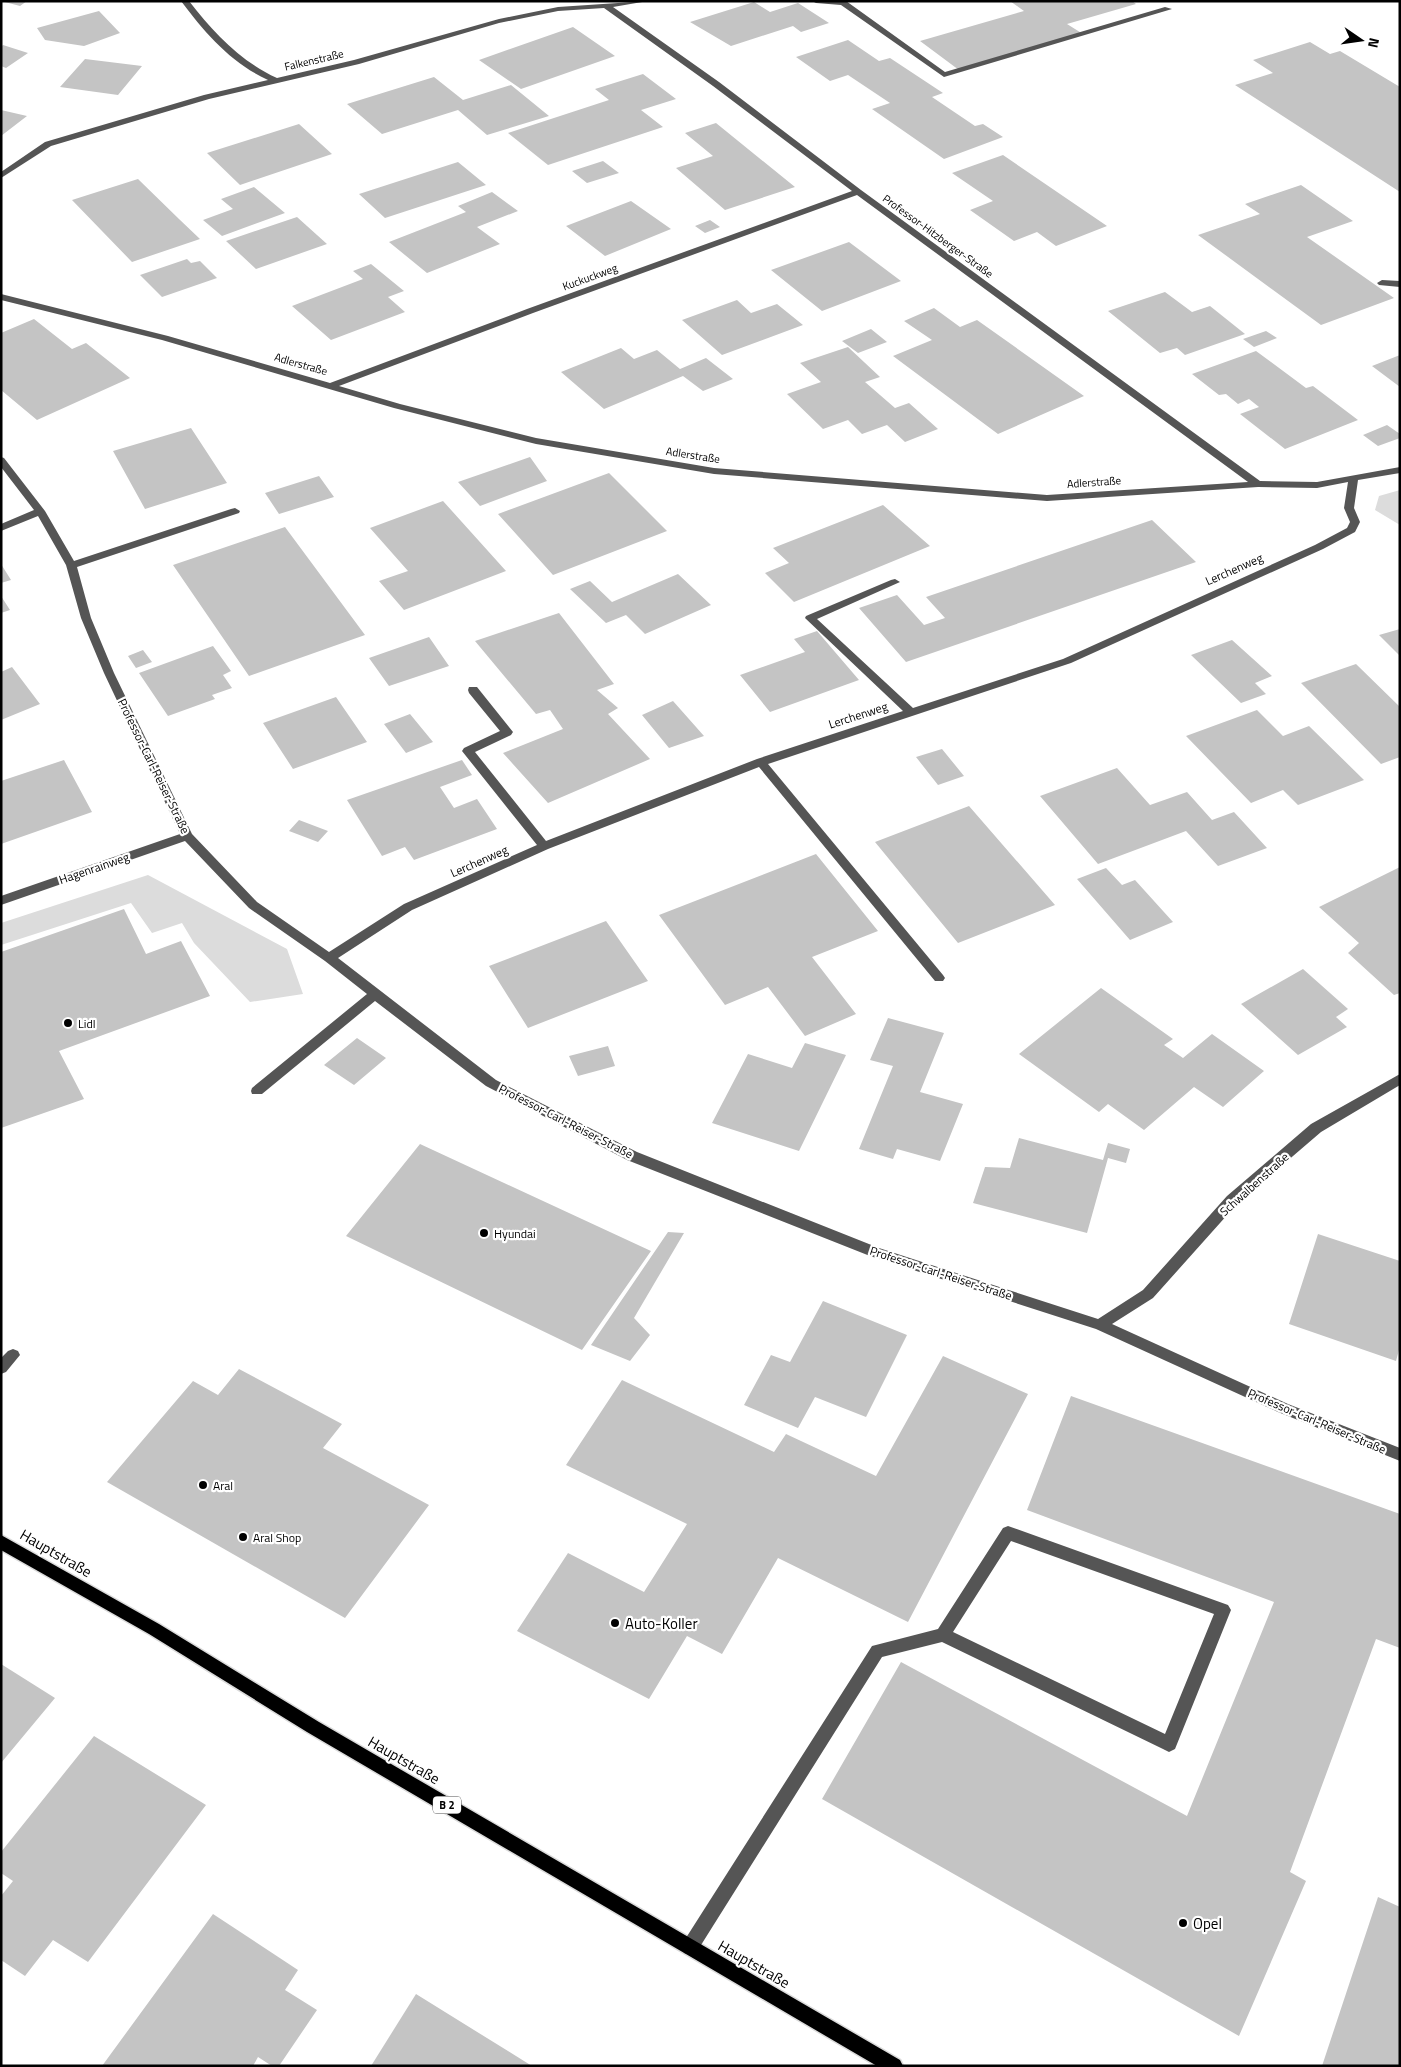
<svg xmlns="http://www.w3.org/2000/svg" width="1401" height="2067" font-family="'Titillium Web',sans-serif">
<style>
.green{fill:#dcdcdc}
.building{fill:#c4c4c4}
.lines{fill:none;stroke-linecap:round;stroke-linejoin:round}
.major-casing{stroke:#dbdbdb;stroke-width:3}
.minor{fill:#555;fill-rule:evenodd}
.major{fill:#000;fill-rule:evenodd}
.poi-dot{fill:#000;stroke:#fff;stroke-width:2}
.labels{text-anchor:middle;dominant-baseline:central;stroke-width:4.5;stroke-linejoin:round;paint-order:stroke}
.far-street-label{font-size:11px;fill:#000;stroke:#fff}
.shield{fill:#fff;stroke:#4c4c4c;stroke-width:1}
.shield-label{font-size:11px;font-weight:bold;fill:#000}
.street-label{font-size:12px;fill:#000;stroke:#fff}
.poi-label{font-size:12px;fill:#000;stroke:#fff;text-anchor:start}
.near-street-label{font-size:15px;fill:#000;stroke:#fff}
.near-poi-label{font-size:15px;fill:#000;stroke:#fff;text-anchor:start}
</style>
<rect width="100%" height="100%" fill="#fff"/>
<path class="green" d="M 1400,490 L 1400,525 L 1375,510 L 1379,496 Z
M 148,875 L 287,949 L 303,994 L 250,1002 L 194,943 L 182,923 L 152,933 L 131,903 L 1,945 L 1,923 Z"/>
<path class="building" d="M 1,1 L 27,1 L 20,6 Z
M 1010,1 L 1132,1 L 1136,4 L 1067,24 L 1083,34 L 959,70 L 920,41 L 1024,11 Z
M 754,2 L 770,12 L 798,3 L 829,23 L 801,32 L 793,26 L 731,46 L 690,22 Z
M 99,11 L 120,33 L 84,46 L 45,40 L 37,28 Z
M 573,27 L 615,56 L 521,89 L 479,60 Z
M 848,40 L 879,61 L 890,58 L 943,93 L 932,97 L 975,126 L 983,124 L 1003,137 L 944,159 L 872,109 L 890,103 L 848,75 L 830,81 L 796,57 Z
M 1310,42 L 1330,54 L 1340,51 L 1400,87 L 1400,192 L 1235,85 L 1273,73 L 1253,60 Z
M 3,45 L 28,53 L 6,68 L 1,66 L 1,47 Z
M 85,59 L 142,66 L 118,95 L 60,87 Z
M 643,74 L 676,99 L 641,110 L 663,127 L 548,165 L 508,133 L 609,100 L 595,89 Z
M 434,77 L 463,100 L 511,85 L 549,116 L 487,135 L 458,110 L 382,134 L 347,104 Z
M 1,110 L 27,116 L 1,136 Z
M 716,123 L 795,187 L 725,210 L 676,168 L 713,156 L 685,133 Z
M 299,124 L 332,154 L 240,185 L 207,153 Z
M 1003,155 L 1107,226 L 1056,246 L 1037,232 L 1014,241 L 970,210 L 993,201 L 952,173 Z
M 603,161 L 619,173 L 587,183 L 572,171 Z
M 458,162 L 486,185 L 385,218 L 359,194 Z
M 138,179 L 179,219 L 200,239 L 132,262 L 72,200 Z
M 1301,185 L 1353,221 L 1307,237 L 1394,298 L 1321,325 L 1198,235 L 1260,214 L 1245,204 Z
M 254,187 L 285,213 L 222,236 L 203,220 L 233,209 L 221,199 Z
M 492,192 L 518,211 L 477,227 L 500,244 L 427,273 L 389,242 L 466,212 L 458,206 Z
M 631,201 L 671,229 L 605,256 L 566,226 Z
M 297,217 L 327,244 L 256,269 L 226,241 Z
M 710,220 L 720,227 L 705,233 L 695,226 Z
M 849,242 L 901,281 L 822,311 L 771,270 Z
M 187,259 L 191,263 L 200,261 L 217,278 L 162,297 L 140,275 Z
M 371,264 L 404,291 L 388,297 L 405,312 L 331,340 L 292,306 L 363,279 L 353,271 Z
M 1165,292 L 1192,312 L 1210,306 L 1245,334 L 1185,355 L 1177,348 L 1160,353 L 1108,311 Z
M 737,300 L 751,313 L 777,304 L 803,325 L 722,355 L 682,320 Z
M 934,308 L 960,327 L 977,320 L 1084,396 L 998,434 L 893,356 L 932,340 L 904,321 Z
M 34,319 L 72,349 L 86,343 L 130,378 L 37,420 L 1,390 L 1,333 Z
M 871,329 L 887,342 L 858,353 L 842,341 Z
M 1266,331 L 1277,338 L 1254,347 L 1243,339 Z
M 848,347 L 880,377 L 865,382 L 895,408 L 909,403 L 938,429 L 905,442 L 887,425 L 862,434 L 848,420 L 823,429 L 787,394 L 821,382 L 800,363 Z
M 621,348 L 634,359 L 657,350 L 680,369 L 706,358 L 733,379 L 703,391 L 683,376 L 604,409 L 561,372 Z
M 1256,351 L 1306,388 L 1313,386 L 1358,420 L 1285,449 L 1240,414 L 1259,407 L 1249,399 L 1238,404 L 1226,394 L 1219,395 L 1192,374 Z
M 1400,355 L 1400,387 L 1372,366 Z
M 1387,425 L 1400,434 L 1400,438 L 1378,446 L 1363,435 Z
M 191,428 L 227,483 L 145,509 L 113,451 Z
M 530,457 L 547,481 L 480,506 L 458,482 Z
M 609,473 L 667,531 L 553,575 L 498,514 Z
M 319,476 L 334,497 L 279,514 L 265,493 Z
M 443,501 L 506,571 L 404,610 L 379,581 L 408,571 L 370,528 Z
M 883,505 L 930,546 L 794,602 L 765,573 L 789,563 L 773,548 Z
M 1152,520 L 1196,562 L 906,662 L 859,608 L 897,595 L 924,625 L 945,618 L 926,597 Z
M 285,527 L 365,635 L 249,676 L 173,565 Z
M 1,564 L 11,580 L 1,583 Z
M 678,574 L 711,605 L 645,634 L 626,615 L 606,623 L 570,589 L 590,581 L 612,602 Z
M 1,596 L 10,610 L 1,613 Z
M 559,613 L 614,684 L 597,690 L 618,708 L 608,714 L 650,759 L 548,803 L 503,753 L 563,729 L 550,710 L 536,714 L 475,641 Z
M 1400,629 L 1400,656 L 1379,635 Z
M 817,631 L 859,680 L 770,712 L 740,675 L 805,652 L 794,639 Z
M 429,637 L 449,666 L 389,686 L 369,658 Z
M 1232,640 L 1272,676 L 1255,683 L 1266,694 L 1241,703 L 1191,655 Z
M 213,646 L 231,671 L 223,675 L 232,688 L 212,695 L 215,699 L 168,716 L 139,673 Z
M 143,650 L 152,662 L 136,668 L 128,656 Z
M 1356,664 L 1400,707 L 1400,757 L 1381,764 L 1301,683 Z
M 12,667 L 40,704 L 1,720 L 1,672 Z
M 336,697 L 367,742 L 293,769 L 263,723 Z
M 673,701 L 704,736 L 669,748 L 642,715 Z
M 1257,710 L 1283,736 L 1309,726 L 1364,780 L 1298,805 L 1283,790 L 1251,803 L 1186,736 Z
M 410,714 L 433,742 L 406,753 L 384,724 Z
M 942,749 L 964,776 L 938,785 L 916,757 Z
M 64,760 L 92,812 L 1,844 L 1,781 Z
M 462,760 L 472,775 L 440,787 L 454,808 L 477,799 L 497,829 L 414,860 L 405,847 L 382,856 L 347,800 Z
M 1117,768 L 1150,805 L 1187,792 L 1212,820 L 1234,812 L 1267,848 L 1218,866 L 1186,831 L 1098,864 L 1040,796 Z
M 969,806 L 1055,905 L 958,943 L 875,842 Z
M 299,820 L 328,831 L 318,842 L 289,831 Z
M 816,854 L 878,931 L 812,957 L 856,1014 L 805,1036 L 768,987 L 725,1005 L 659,915 Z
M 1400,867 L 1400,993 L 1394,995 L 1348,953 L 1359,943 L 1319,907 Z
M 1106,868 L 1122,885 L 1135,880 L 1173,922 L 1130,940 L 1077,879 Z
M 124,909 L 146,954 L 181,941 L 210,996 L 59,1051 L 84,1099 L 1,1128 L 1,952 Z
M 606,921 L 648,981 L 528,1028 L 489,966 Z
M 1303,969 L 1348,1009 L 1336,1017 L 1347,1027 L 1298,1055 L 1241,1004 Z
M 1101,988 L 1173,1039 L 1164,1045 L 1183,1058 L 1212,1034 L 1264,1071 L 1223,1107 L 1194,1087 L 1144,1130 L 1108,1104 L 1099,1112 L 1019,1054 Z
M 888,1018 L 944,1033 L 920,1092 L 963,1104 L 940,1161 L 897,1149 L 893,1159 L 859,1149 L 893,1066 L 870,1060 Z
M 357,1038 L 386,1058 L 354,1085 L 324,1065 Z
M 805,1043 L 846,1055 L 799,1151 L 712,1123 L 748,1054 L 792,1068 Z
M 608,1046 L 615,1066 L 578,1076 L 569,1056 Z
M 1019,1138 L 1103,1160 L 1108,1143 L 1130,1149 L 1126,1163 L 1108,1158 L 1087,1233 L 973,1203 L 985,1167 L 1010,1168 Z
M 420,1144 L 651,1251 L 582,1350 L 346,1236 Z
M 668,1232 L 684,1233 L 634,1318 L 650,1335 L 630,1361 L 591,1345 Z
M 1318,1234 L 1400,1261 L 1400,1346 L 1396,1361 L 1289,1324 Z
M 823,1301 L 907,1335 L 866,1417 L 815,1397 L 798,1428 L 744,1405 L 771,1355 L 790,1362 Z
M 943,1356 L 1028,1394 L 908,1622 L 778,1558 L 722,1654 L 687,1636 L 649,1699 L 517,1631 L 568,1553 L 644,1592 L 687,1524 L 566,1465 L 622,1380 L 774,1452 L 786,1434 L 876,1476 Z
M 239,1369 L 342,1424 L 323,1448 L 429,1505 L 345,1618 L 107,1482 L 193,1381 L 218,1395 Z
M 1071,1396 L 1400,1514 L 1400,1648 L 1376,1639 L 1290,1872 L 1306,1881 L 1239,2036 L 822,1799 L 901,1662 L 1187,1816 L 1274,1602 L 1027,1510 Z
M 1,1664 L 55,1698 L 1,1763 Z
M 94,1736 L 206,1805 L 88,1962 L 53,1940 L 25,1976 L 1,1960 L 1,1896 L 13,1881 L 1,1873 L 1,1852 Z
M 1378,1897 L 1400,1907 L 1400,2066 L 1322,2066 Z
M 213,1914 L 298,1970 L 285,1990 L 317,2010 L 279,2066 L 272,2066 L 258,2057 L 253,2066 L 102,2066 Z
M 416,1994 L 532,2066 L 371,2066 Z"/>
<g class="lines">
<g class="major-casing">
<path id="major" d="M 1,1535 L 159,1624 L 319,1722 L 900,2060 L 903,2066 L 877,2066 L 307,1732 L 149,1634 L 1,1550 Z"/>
</g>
<path class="minor" d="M 181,1 L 189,1 C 214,33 240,61 277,78 L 354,60 L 499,19 L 558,7 L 648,1 L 613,7 L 719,82 L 861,190 L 1260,481 L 1317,482 L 1400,467 L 1400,473 L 1358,480 L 1354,508 L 1360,522 L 1355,532 L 1323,549 L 1071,663 L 768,764 L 943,975 L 945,978 L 943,981 L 935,981 L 759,767 L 548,849 L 412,910 L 338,958 L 496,1080 L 637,1152 L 879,1248 L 1098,1319 L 1143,1290 L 1227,1196 L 1311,1124 L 1400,1074 L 1400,1085 L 1321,1132 L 1237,1204 L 1153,1298 L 1112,1324 L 1288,1404 L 1400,1448 L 1400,1461 L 1278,1412 L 1096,1329 L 870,1256 L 627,1160 L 486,1086 L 375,1001 L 262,1094 L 252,1094 L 251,1091 L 252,1088 L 367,994 L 325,961 L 249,908 L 185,841 L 1,905 L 1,896 L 180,834 L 104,673 L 81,618 L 66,565 L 38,516 L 1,531 L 1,524 L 34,510 L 1,467 L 1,457 L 4,458 L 45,511 L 74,561 L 231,509 L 235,508 L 240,511 L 239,513 L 77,567 L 91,618 L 114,673 L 192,834 L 257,902 L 329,952 L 404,904 L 537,845 L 462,751 L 464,748 L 500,731 L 469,693 L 468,690 L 469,687 L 477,687 L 513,732 L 511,735 L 475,752 L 546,841 L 757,759 L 903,711 L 805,618 L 806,616 L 891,580 L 895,579 L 900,582 L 817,619 L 913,708 L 1063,659 L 1315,545 L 1347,528 L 1350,522 L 1344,508 L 1348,482 L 1317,488 L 1258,487 L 1047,501 L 714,474 L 536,444 L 394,408 L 162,340 L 1,300 L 1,294 L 168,336 L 330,383 L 527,309 L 852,191 L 713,86 L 604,8 L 558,11 L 499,23 L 359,64 L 209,99 L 51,146 L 1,178 L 1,172 L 45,142 L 204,95 L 268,80 C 231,63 205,33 181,1 ZM 857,195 L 1248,482 L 1047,495 L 714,468 L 536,438 L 400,404 L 339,386 L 533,313 Z
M 812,1 L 846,1 L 945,72 L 1165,7 L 1172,9 L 944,77 L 841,5 L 816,3 Z
M 1382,280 L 1400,281 L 1400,287 L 1379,285 L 1377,283 Z
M 13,1349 L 18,1351 L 20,1355 L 6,1372 L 1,1374 L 1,1358 L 8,1351 Z
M 1008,1526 L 1228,1605 L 1231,1610 L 1175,1749 L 1169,1752 L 1163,1749 L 942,1642 L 882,1657 L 696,1953 L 690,1955 L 684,1953 L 682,1947 L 684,1941 L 872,1646 L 938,1629 L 1003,1528 ZM 1011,1541 L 1214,1614 L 1165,1734 L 953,1632 Z"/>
<use href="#major" class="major"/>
</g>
<g class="poi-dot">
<circle cx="68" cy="1023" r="5"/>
<circle cx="484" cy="1233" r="5"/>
<circle cx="203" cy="1485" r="5"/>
<circle cx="243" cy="1537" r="5"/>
<circle cx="615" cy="1623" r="5"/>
<circle cx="1183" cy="1923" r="5"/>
</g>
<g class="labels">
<g class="far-street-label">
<text transform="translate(314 60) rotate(-13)">Falkenstraße</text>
<text transform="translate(938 236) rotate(36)">Professor-Hitzberger-Straße</text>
<text transform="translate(590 277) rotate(-20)">Kuckuckweg</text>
<text transform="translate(301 364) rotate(16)">Adlerstraße</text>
<text transform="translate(693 455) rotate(9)">Adlerstraße</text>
<text transform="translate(1094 482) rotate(-4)">Adlerstraße</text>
</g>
<rect class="shield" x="433" y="1796.5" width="28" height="17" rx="4"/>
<g class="shield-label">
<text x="447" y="1805">B 2</text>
</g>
<g class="street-label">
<text transform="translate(1234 569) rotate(-24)">Lerchenweg</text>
<text transform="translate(858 715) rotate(-18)">Lerchenweg</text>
<text transform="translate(154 766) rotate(64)">Professor-Carl-Reiser-Straße</text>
<text transform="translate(479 861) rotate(-24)">Lerchenweg</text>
<text transform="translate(94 868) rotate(-19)">Hagenrainweg</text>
<text transform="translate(566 1121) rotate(27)">Professor-Carl-Reiser-Straße</text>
<text transform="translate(1254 1184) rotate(-42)">Schwalbenstraße</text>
<text transform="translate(941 1273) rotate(18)">Professor-Carl-Reiser-Straße</text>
<text transform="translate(1317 1421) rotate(23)">Professor-Carl-Reiser-Straße</text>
</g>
<g class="poi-label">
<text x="78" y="1023">Lidl</text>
<text x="494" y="1233">Hyundai</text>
<text x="213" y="1485">Aral</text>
<text x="253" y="1537">Aral Shop</text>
</g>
<g class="near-street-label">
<text transform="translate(56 1553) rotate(30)">Hauptstraße</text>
<text transform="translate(404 1760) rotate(30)">Hauptstraße</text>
<text transform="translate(754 1964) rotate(30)">Hauptstraße</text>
</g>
<g class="near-poi-label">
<text x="625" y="1623">Auto-Koller</text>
<text x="1193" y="1923">Opel</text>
</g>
</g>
<rect width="1401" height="2067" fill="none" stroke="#000000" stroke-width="5"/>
<g transform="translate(1361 40) rotate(103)" stroke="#ffffff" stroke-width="4" paint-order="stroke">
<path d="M0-4L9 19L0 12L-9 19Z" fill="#000000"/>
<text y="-8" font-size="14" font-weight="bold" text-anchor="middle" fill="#000000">N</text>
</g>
</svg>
